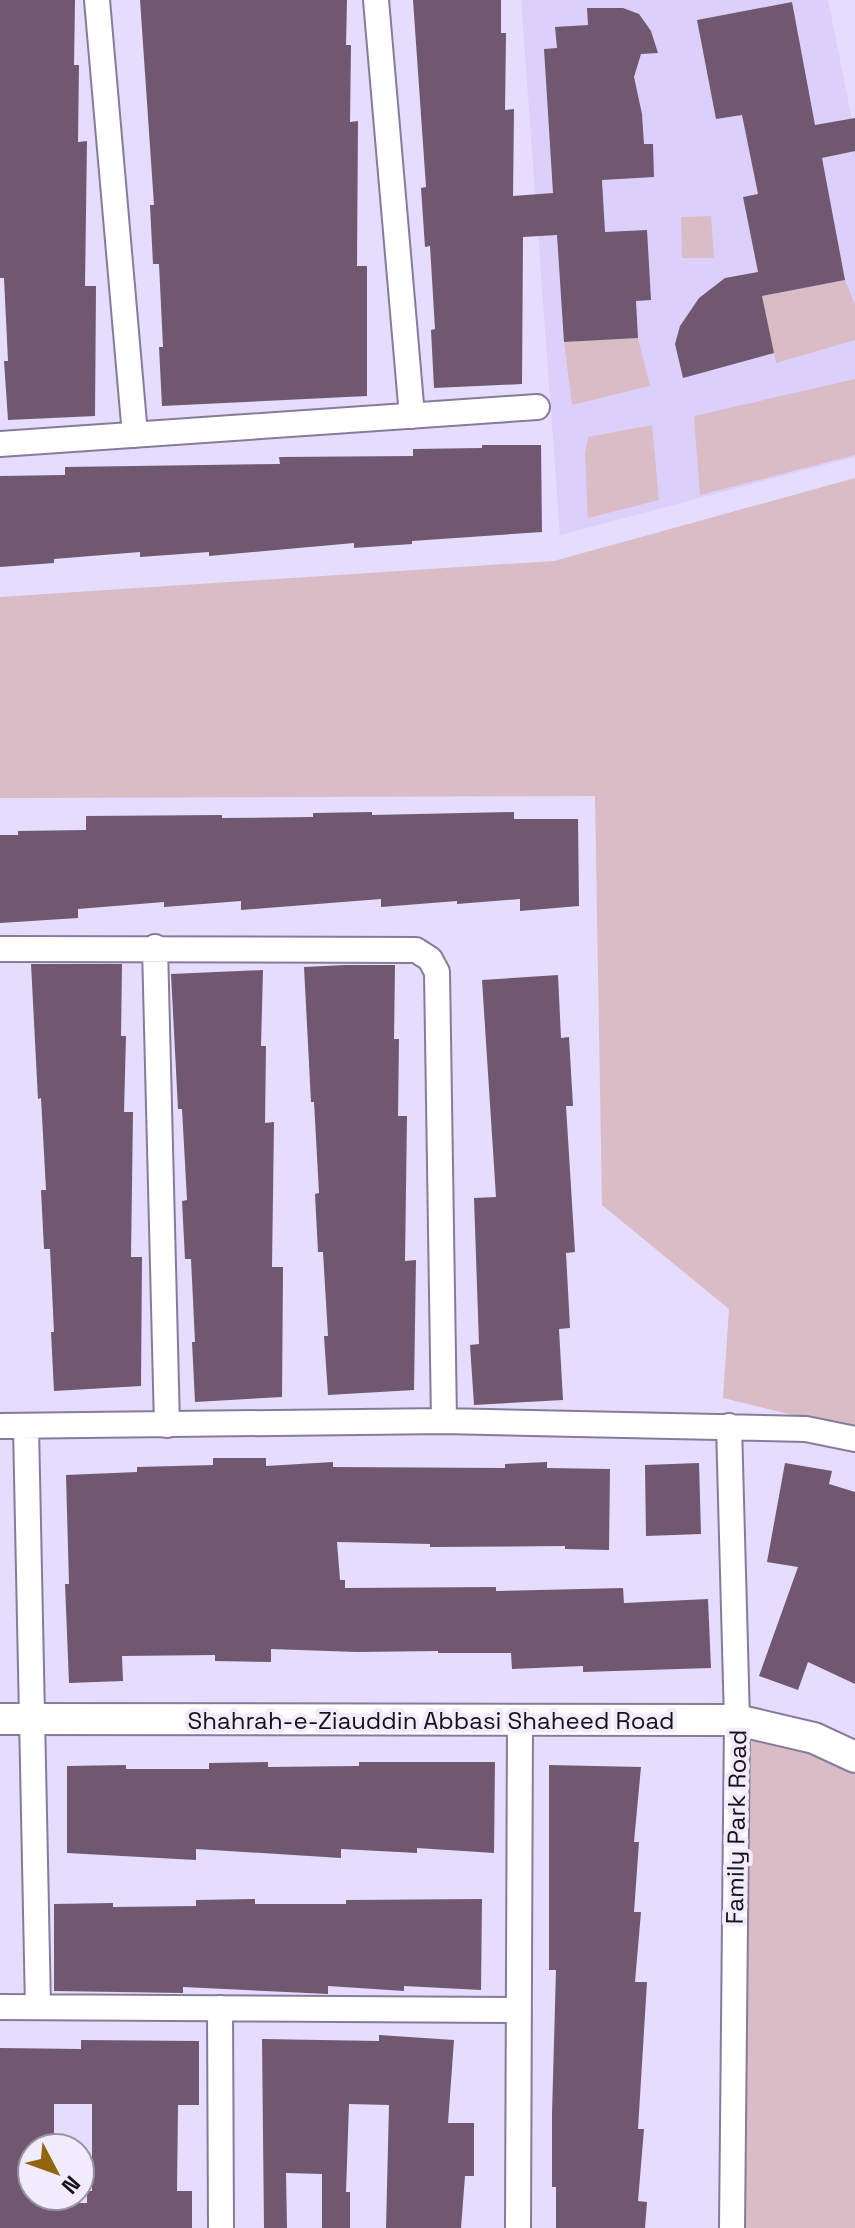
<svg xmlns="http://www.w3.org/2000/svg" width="855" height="2228" font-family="'Space Grotesk',sans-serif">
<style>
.built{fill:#dcd0fa}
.green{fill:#d9bcc6}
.building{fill:#705870;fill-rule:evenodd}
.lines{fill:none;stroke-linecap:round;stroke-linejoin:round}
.minor-casing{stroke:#857c9b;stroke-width:28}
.tertiary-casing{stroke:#857c9b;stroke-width:34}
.minor{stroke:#fff;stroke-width:24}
.tertiary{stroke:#fff;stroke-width:30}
.labels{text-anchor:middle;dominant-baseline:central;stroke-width:8;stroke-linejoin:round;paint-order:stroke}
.street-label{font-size:24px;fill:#15111d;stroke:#f0ecfb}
</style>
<rect width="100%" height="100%" fill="#e5dcfe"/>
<path class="built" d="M 521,0 L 828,0 L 855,135 L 855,457 L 560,535 Z"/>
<path class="green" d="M 711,216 L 714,258 L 682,258 L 681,217 Z
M 845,280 L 855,305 L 855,340 L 776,363 L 762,296 Z
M 638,338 L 650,386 L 572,405 L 564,342 Z
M 855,379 L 855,455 L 700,495 L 694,416 Z
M 652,425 L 659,500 L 588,518 L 585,454 L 588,437 Z
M 855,478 L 855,1430 L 723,1398 L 729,1309 L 602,1205 L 595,796 L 0,798 L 0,597 L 554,561 Z
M 737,1720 L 855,1757 L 855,2228 L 732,2228 Z"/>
<path class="building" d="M 0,0 L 75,0 L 74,65 L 79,65 L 78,142 L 87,141 L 85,286 L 96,286 L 95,416 L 8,420 L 4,361 L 8,361 L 4,278 L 0,278 Z
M 140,0 L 347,0 L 346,45 L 351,45 L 350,122 L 358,121 L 357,266 L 367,266 L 367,396 L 162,406 L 159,347 L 163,347 L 159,264 L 153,264 L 150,205 L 154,205 Z
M 413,0 L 501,0 L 501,33 L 506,33 L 505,110 L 514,109 L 513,196 L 553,193 L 544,49 L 557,48 L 555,27 L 588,25 L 587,8 L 623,8 L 639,14 L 651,31 L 658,53 L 641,54 L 634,77 L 642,114 L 644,144 L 653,144 L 654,177 L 602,180 L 605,232 L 647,230 L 651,300 L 636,301 L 638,338 L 564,342 L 557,235 L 523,237 L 522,384 L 434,388 L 431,330 L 435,329 L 430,246 L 425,247 L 421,188 L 426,187 Z
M 792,2 L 815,125 L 855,118 L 855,151 L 822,158 L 845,280 L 762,296 L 774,353 L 683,378 L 675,344 L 680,326 L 699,298 L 725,278 L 758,272 L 743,197 L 758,194 L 742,115 L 716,119 L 697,20 Z
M 482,445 L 541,445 L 542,532 L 412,541 L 412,544 L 354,548 L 354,543 L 209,556 L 209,552 L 140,557 L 140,552 L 54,559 L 54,563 L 0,567 L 0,476 L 65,475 L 65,467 L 280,464 L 279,457 L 413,456 L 413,449 L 482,448 Z
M 372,812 L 372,815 L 514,812 L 514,819 L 578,819 L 579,906 L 520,911 L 520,899 L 457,904 L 457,901 L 381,907 L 381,899 L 241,910 L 241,901 L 164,907 L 164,902 L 78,909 L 78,918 L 0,923 L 0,835 L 18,835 L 18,831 L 86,830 L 86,816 L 222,815 L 222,818 L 313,817 L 313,813 Z
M 31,964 L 122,964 L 121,1036 L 126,1036 L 124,1112 L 133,1112 L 131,1257 L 142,1257 L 141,1386 L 54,1391 L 51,1332 L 54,1332 L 50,1249 L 44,1249 L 41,1190 L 46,1190 L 41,1098 L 38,1099 Z
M 346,965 L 395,965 L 394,1039 L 399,1039 L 398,1116 L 407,1116 L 405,1261 L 416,1260 L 414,1390 L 328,1395 L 324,1336 L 328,1336 L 323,1252 L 318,1252 L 315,1194 L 319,1193 L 314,1102 L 311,1102 L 304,967 Z
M 263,970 L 261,1046 L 266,1046 L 265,1123 L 274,1122 L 272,1267 L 283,1267 L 282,1397 L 195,1402 L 192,1342 L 195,1342 L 191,1259 L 185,1259 L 182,1201 L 187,1200 L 182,1109 L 178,1109 L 171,974 Z
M 558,975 L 561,1038 L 569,1037 L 573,1106 L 566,1106 L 575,1252 L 566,1253 L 570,1328 L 559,1329 L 563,1400 L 474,1405 L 470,1345 L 479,1344 L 474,1198 L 496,1197 L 482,980 Z
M 213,1458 L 266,1458 L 266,1466 L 333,1462 L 333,1467 L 505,1468 L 505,1464 L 547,1462 L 547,1468 L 610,1469 L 609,1550 L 565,1549 L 565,1546 L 430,1547 L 430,1544 L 337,1542 L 340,1580 L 345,1580 L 345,1588 L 496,1587 L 496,1591 L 623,1588 L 624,1603 L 708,1599 L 711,1668 L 583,1672 L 583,1666 L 512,1669 L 511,1653 L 438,1653 L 438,1651 L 357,1652 L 271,1649 L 271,1662 L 215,1661 L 215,1655 L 122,1656 L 123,1681 L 69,1683 L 65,1584 L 69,1584 L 66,1475 L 137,1472 L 137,1467 L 213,1465 Z
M 699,1463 L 701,1534 L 646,1536 L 645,1465 Z
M 785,1463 L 832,1471 L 829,1484 L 855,1492 L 855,1684 L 808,1662 L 798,1690 L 759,1676 L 798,1567 L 767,1562 Z
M 268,1762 L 268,1767 L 359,1766 L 359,1762 L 495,1762 L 494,1853 L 417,1848 L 417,1853 L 341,1849 L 341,1858 L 196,1849 L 196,1860 L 67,1853 L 67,1766 L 126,1765 L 126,1769 L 209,1769 L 209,1763 Z
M 549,1765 L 641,1767 L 634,1842 L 639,1842 L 634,1912 L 641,1912 L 635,1982 L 647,1982 L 638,2129 L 644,2129 L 638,2201 L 647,2202 L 645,2228 L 556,2228 L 556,2187 L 552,2187 L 552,2114 L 556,1970 L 549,1970 Z
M 255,1899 L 255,1904 L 346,1904 L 346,1900 L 482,1899 L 481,1990 L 404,1986 L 404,1991 L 328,1986 L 328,1994 L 183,1987 L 183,1993 L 54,1991 L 54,1904 L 113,1903 L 113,1907 L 196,1906 L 196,1900 Z
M 379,2035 L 454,2040 L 448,2123 L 474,2123 L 474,2176 L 465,2176 L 461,2228 L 386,2228 L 389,2105 L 349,2104 L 346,2192 L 350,2192 L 350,2228 L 322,2228 L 322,2174 L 286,2173 L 287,2228 L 264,2228 L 262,2039 L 379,2041 Z
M 81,2040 L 199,2041 L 199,2105 L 178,2105 L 177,2191 L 192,2191 L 192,2228 L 0,2228 L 0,2048 L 81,2049 ZM 54,2104 L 92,2104 L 92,2191 L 87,2191 L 87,2203 L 32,2203 L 32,2148 L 54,2148 Z"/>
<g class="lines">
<g class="minor-casing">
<path id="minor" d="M 97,0 L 135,435
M 376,0 L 412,416
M 0,444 L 537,407
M 155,947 L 167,1425
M 0,949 L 416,950 L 430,959 L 437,972 L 444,1421
M 0,1426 L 444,1421 L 806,1429 L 855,1439
M 729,1426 L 737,1720 L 732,2228
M 26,1427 L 38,2007
M 0,2007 L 518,2010
M 220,2008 L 221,2228
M 518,2228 L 520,1721"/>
</g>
<g class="tertiary-casing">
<path id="tertiary" d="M 0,1719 L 737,1720 L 814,1738 L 855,1757"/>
</g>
<use href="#minor" class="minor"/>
<use href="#tertiary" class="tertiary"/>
</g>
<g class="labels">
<g class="street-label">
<text x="431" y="1720">Shahrah-e-Ziauddin Abbasi Shaheed Road</text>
<text transform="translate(736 1827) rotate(-89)">Family Park Road</text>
</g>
</g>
<g transform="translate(56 2172) rotate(131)"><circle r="38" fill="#f0ecfb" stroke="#9894a2" stroke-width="2"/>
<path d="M0-6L14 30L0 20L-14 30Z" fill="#91660f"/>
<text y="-12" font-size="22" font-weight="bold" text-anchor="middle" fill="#15111d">N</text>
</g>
</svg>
